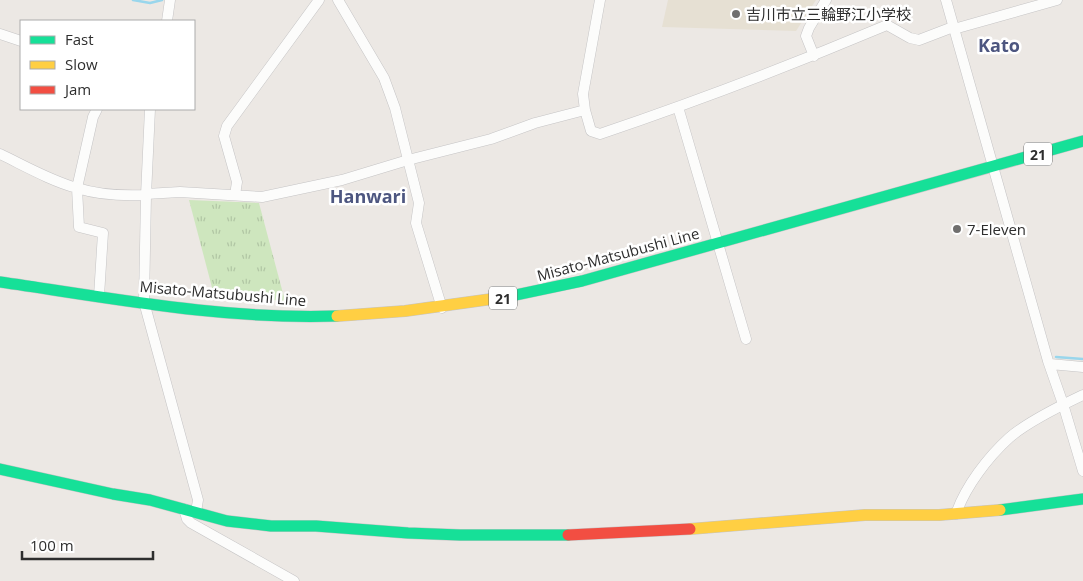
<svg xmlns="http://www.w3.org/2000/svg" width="1083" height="581" font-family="'Open Sans','Noto Sans JP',sans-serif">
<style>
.education{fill:#e6e0d3}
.grass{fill:url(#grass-tufts)}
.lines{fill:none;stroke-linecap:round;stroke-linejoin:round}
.stream{stroke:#99d6ec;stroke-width:2.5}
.street-casing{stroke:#c5c4c5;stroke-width:11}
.fast-casing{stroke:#c5c4c5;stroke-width:12}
.slow-casing{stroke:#c5c4c5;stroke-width:12}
.jam-casing{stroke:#c5c4c5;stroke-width:12}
.street{stroke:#fcfcfb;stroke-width:10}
.fast{stroke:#16e098;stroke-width:11}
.slow{stroke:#ffcf43;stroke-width:11}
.jam{stroke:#f24e42;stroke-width:11}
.poi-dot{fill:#706f6e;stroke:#fff;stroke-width:2}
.labels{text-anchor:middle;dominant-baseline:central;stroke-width:5;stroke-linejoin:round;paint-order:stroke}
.shield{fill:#fff;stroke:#6d6d6d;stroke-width:1}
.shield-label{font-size:14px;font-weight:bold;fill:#2e2e2e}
.poi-label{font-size:15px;fill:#2e2e2e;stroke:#fff;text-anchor:start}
.street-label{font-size:15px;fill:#2e2e2e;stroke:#fff}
.quarter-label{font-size:18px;font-weight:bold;fill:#4d5680;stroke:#fff}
</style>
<defs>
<pattern id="grass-tufts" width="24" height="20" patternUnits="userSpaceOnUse" patternTransform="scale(1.25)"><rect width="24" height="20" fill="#cee6be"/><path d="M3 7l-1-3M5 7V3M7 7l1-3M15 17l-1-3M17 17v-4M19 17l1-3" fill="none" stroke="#b1c6a4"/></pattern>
</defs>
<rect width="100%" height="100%" fill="#ece8e4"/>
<path class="education" d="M 668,0 L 816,0 L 796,31 L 662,27 Z"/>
<path class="grass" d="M 189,200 L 259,203 L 285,301 L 214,295 Z"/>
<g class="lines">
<path class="stream" d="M 133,0 L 150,3 L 162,0
M 1056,357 L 1083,359"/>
<g class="street-casing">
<path id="street" d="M 338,0 L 384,78 L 395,108 L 419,203 L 416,223 L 442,308
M 600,0 L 583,94 L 585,110 L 591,131 L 600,134 C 697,101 792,65 887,25 L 910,38 L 919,40 L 953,27
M 946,0 L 1048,361 L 1063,404 L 1083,471
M 167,21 L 170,0
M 954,29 L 1057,0
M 0,34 L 21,41
M 814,56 L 806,36 L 809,28 L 826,0
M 678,107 L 746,339
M 97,109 L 93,117 L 77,188 L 79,227 L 103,233 L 99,296
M 150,109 L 146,195 L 144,302 L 198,500 L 196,512
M 0,154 C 25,166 51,181 77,188 C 99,195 124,196 146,195
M 146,194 L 180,192 L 262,197 L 342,180 L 408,160 L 491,139 L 535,123 L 585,110
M 235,195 L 237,182 L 224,136 L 227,126 L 319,0
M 1050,364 L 1083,367
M 184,509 L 187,519 L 191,523 L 294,581
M 956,514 C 965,487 988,457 1009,438 C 1026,423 1062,405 1083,395"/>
</g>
<g class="fast-casing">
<path id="fast" d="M 0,282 C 111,298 224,320 337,316
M 506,297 L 582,281 L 1083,141
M 0,469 L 113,494 L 150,500 L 227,521 L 271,526 L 316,526 L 408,533 L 460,535 L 568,535
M 1000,510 L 1083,499"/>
</g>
<g class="slow-casing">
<path id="slow" d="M 337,316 L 405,311 L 506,297
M 690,529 L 865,515 L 939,515 L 1000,510"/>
</g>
<g class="jam-casing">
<path id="jam" d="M 568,535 L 690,529"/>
</g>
<use href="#street" class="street"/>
<use href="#fast" class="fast"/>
<use href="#slow" class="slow"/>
<use href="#jam" class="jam"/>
</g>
<g class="poi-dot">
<circle cx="736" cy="14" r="5"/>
<circle cx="957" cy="229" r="5"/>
</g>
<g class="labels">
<g class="shield">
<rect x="1024" y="142.5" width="28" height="23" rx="4"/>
<rect x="489" y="286.5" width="28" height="23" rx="4"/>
</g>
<g class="shield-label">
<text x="1038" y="154">21</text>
<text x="503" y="298">21</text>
</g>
<g class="poi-label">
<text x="746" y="14">吉川市立三輪野江小学校</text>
<text x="967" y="229">7-Eleven</text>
</g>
<g class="street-label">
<text transform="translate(618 254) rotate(-15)">Misato-Matsubushi Line</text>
<text transform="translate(223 293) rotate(5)">Misato-Matsubushi Line</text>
</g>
<g class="quarter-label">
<text x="999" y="45">Kato</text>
<text x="368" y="196">Hanwari</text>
</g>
</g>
<rect x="20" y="20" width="175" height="90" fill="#ffffff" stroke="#ababab"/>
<rect x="30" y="36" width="25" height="8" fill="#16e098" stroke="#ababab"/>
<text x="65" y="45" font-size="15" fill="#2e2e2e">Fast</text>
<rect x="30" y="61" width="25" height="8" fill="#ffcf43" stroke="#ababab"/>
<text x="65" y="70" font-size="15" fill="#2e2e2e">Slow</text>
<rect x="30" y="86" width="25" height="8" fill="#f24e42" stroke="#ababab"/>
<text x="65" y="95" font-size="15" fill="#2e2e2e">Jam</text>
<path d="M22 551v8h131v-8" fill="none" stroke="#2e2e2e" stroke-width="2.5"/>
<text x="30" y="551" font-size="15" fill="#2e2e2e" stroke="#ffffff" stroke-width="4" paint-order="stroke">100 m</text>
</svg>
